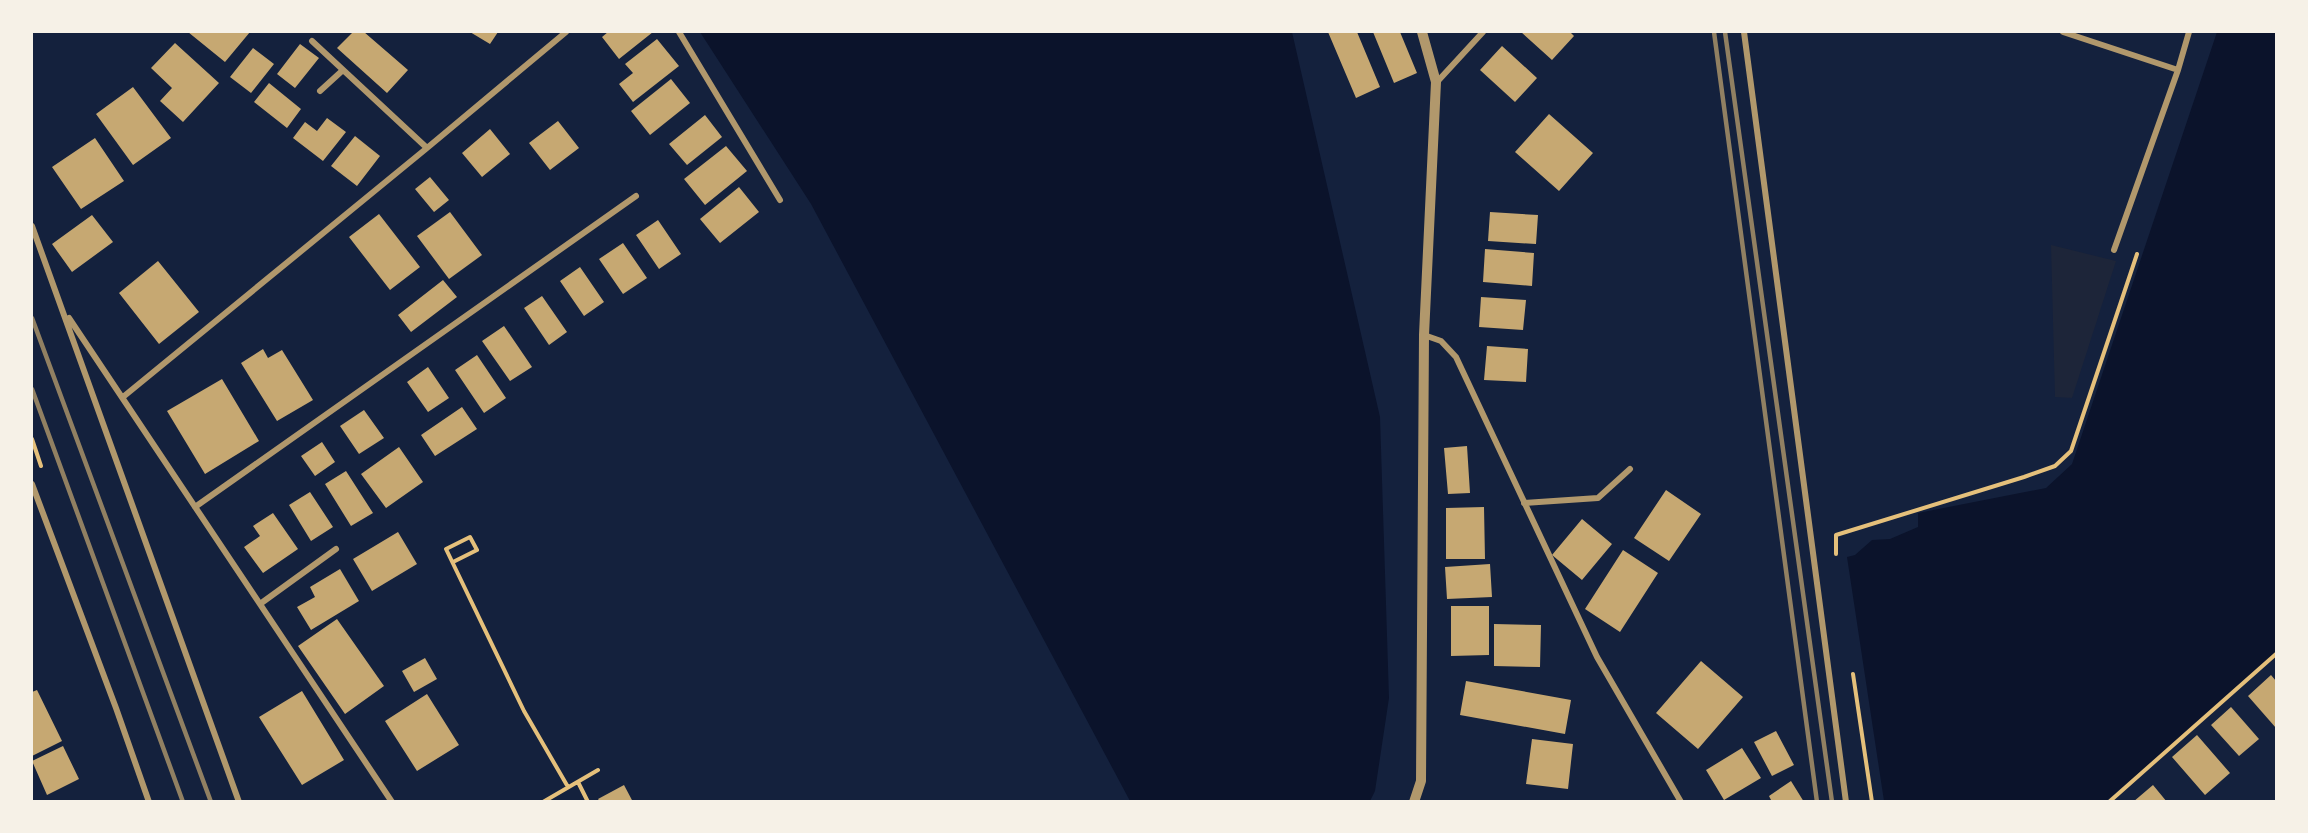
<svg xmlns="http://www.w3.org/2000/svg" width="2308" height="833" font-family="Jost,sans-serif">
<style>
.green{fill:#1d2539}
.water{fill:#0b132b}
.building{fill:#c6a872}
.lines{fill:none;stroke-linecap:round;stroke-linejoin:round}
.path{stroke:#e5c07b;stroke-width:4}
.minor{stroke:#b1986c;stroke-width:6}
.tertiary{stroke:#b1986c;stroke-width:10}
.rail{stroke:#918062;stroke-width:4.5}
</style>
<rect width="100%" height="100%" fill="#14213d"/>
<path class="green" d="M 2051,245 L 2116,261 L 2072,398 L 2055,397 Z"/>
<path class="water" d="M 700,32 L 1292,32 L 1380,417 L 1389,698 L 1375,791 L 1370,801 L 1130,801 L 811,204 Z
M 2217,32 L 2276,32 L 2276,657 L 2106,801 L 1884,801 L 1847,557 L 1855,555 L 1872,540 L 1890,539 L 1918,527 L 1918,513 L 2046,488 L 2072,464 Z"/>
<path class="building" d="M 188,32 L 250,32 L 225,62 Z
M 353,32 L 364,32 L 408,70 L 387,93 L 337,48 Z
M 470,32 L 498,32 L 490,44 Z
M 608,32 L 653,32 L 619,59 L 602,37 Z
M 1328,32 L 1357,32 L 1380,87 L 1356,98 Z
M 1373,32 L 1400,32 L 1417,73 L 1394,83 Z
M 1521,32 L 1570,32 L 1574,36 L 1552,60 Z
M 657,39 L 679,66 L 633,102 L 619,84 L 633,73 L 625,64 Z
M 175,43 L 219,83 L 183,122 L 160,101 L 172,88 L 151,68 Z
M 300,44 L 319,58 L 295,88 L 277,74 Z
M 1502,46 L 1537,78 L 1515,102 L 1480,70 Z
M 253,48 L 274,64 L 251,93 L 230,77 Z
M 671,79 L 690,103 L 650,135 L 631,111 Z
M 269,83 L 301,109 L 287,128 L 254,102 Z
M 133,87 L 171,138 L 133,165 L 96,114 Z
M 1549,114 L 1593,153 L 1559,191 L 1515,152 Z
M 705,115 L 722,137 L 687,165 L 669,144 Z
M 327,118 L 346,132 L 323,161 L 293,138 L 305,122 L 317,131 Z
M 558,121 L 579,148 L 550,170 L 529,143 Z
M 490,129 L 510,154 L 482,177 L 462,153 Z
M 355,136 L 380,156 L 357,186 L 331,166 Z
M 95,138 L 124,181 L 81,209 L 52,167 Z
M 726,146 L 747,171 L 705,205 L 684,179 Z
M 430,177 L 449,200 L 434,212 L 415,189 Z
M 739,187 L 759,212 L 720,243 L 700,219 Z
M 450,212 L 482,255 L 449,279 L 417,236 Z
M 1490,212 L 1538,215 L 1536,244 L 1488,241 Z
M 379,214 L 420,267 L 390,290 L 349,237 Z
M 92,215 L 113,242 L 72,272 L 52,244 Z
M 658,220 L 681,254 L 659,269 L 636,235 Z
M 623,243 L 647,278 L 623,294 L 599,259 Z
M 1485,249 L 1534,253 L 1532,286 L 1483,282 Z
M 158,261 L 199,312 L 159,344 L 119,293 Z
M 580,267 L 604,302 L 584,316 L 560,281 Z
M 443,280 L 457,297 L 411,332 L 398,315 Z
M 542,296 L 567,332 L 549,345 L 524,308 Z
M 1481,297 L 1526,300 L 1523,330 L 1479,327 Z
M 504,326 L 532,367 L 510,381 L 482,341 Z
M 1487,346 L 1528,349 L 1526,382 L 1484,380 Z
M 263,349 L 268,358 L 282,350 L 313,400 L 277,421 L 241,363 Z
M 477,355 L 506,398 L 484,413 L 455,370 Z
M 428,367 L 449,398 L 428,412 L 407,382 Z
M 222,379 L 259,441 L 205,474 L 167,411 Z
M 462,407 L 477,429 L 435,456 L 421,435 Z
M 364,410 L 384,438 L 359,454 L 340,426 Z
M 322,442 L 335,462 L 315,476 L 301,456 Z
M 1467,446 L 1470,493 L 1448,494 L 1444,448 Z
M 399,447 L 423,482 L 386,508 L 361,474 Z
M 346,471 L 373,513 L 351,526 L 325,484 Z
M 1666,490 L 1701,514 L 1669,561 L 1634,538 Z
M 310,492 L 333,527 L 311,541 L 289,505 Z
M 1484,507 L 1485,559 L 1446,559 L 1446,508 Z
M 273,513 L 298,549 L 263,573 L 244,547 L 260,536 L 253,526 Z
M 1582,519 L 1612,544 L 1582,580 L 1552,555 Z
M 398,532 L 417,564 L 372,591 L 353,559 Z
M 1623,550 L 1658,573 L 1620,632 L 1585,609 Z
M 1490,564 L 1492,597 L 1447,599 L 1445,567 Z
M 340,569 L 359,601 L 311,630 L 297,607 L 315,597 L 310,587 Z
M 1451,606 L 1489,606 L 1489,655 L 1451,656 Z
M 337,619 L 384,686 L 345,714 L 298,646 Z
M 1494,624 L 1541,625 L 1540,667 L 1494,666 Z
M 425,658 L 437,679 L 414,692 L 402,671 Z
M 1701,661 L 1743,697 L 1698,749 L 1656,713 Z
M 2271,675 L 2276,681 L 2276,728 L 2248,696 Z
M 1466,681 L 1571,700 L 1565,734 L 1460,715 Z
M 37,690 L 62,741 L 32,756 L 32,692 Z
M 302,691 L 344,760 L 302,785 L 259,717 Z
M 427,694 L 459,745 L 417,771 L 385,721 Z
M 2231,707 L 2259,739 L 2239,756 L 2211,725 Z
M 1776,731 L 1794,765 L 1772,776 L 1754,742 Z
M 2197,735 L 2230,773 L 2205,795 L 2172,757 Z
M 1532,739 L 1573,744 L 1568,789 L 1526,784 Z
M 63,746 L 79,779 L 47,795 L 32,761 Z
M 1742,748 L 1761,778 L 1724,800 L 1706,770 Z
M 1791,781 L 1804,802 L 1772,802 L 1769,796 Z
M 624,785 L 633,802 L 600,802 L 598,799 Z
M 2153,785 L 2167,802 L 2133,802 Z"/>
<g class="lines">
<path class="path" d="M 32,439 L 41,466
M 1836,554 L 1836,535 L 2024,477 L 2055,466 L 2071,451 L 2137,254
M 453,562 L 477,550 L 470,537 L 446,549 L 524,711 L 568,787
M 1853,674 L 1872,802
M 578,782 L 588,802
M 543,802 L 598,770
M 2109,802 L 2276,654"/>
<path class="minor" d="M 679,32 L 780,200
M 1744,32 L 1846,802
M 2063,32 L 2178,70
M 312,41 L 427,148
M 1437,82 L 1483,32
M 320,91 L 343,70
M 32,226 L 239,802
M 2114,250 L 2178,70 L 2189,32
M 69,318 L 392,802
M 1424,335 L 1441,341 L 1456,357 L 1597,657 L 1681,802
M 123,397 L 427,148 L 566,32
M 32,484 L 116,708 L 149,802
M 1524,503 L 1598,498 L 1630,469
M 195,507 L 636,196
M 260,604 L 336,549"/>
<path class="tertiary" d="M 1414,802 L 1421,781 L 1424,335 L 1436,82 L 1422,32"/>
<path class="rail" d="M 1714,32 L 1817,802
M 1725,32 L 1832,802
M 32,318 L 211,802
M 32,389 L 183,802"/>
</g>
<rect width="2308" height="833" fill="none" stroke="#f6f1e7" stroke-width="66"/>
</svg>
